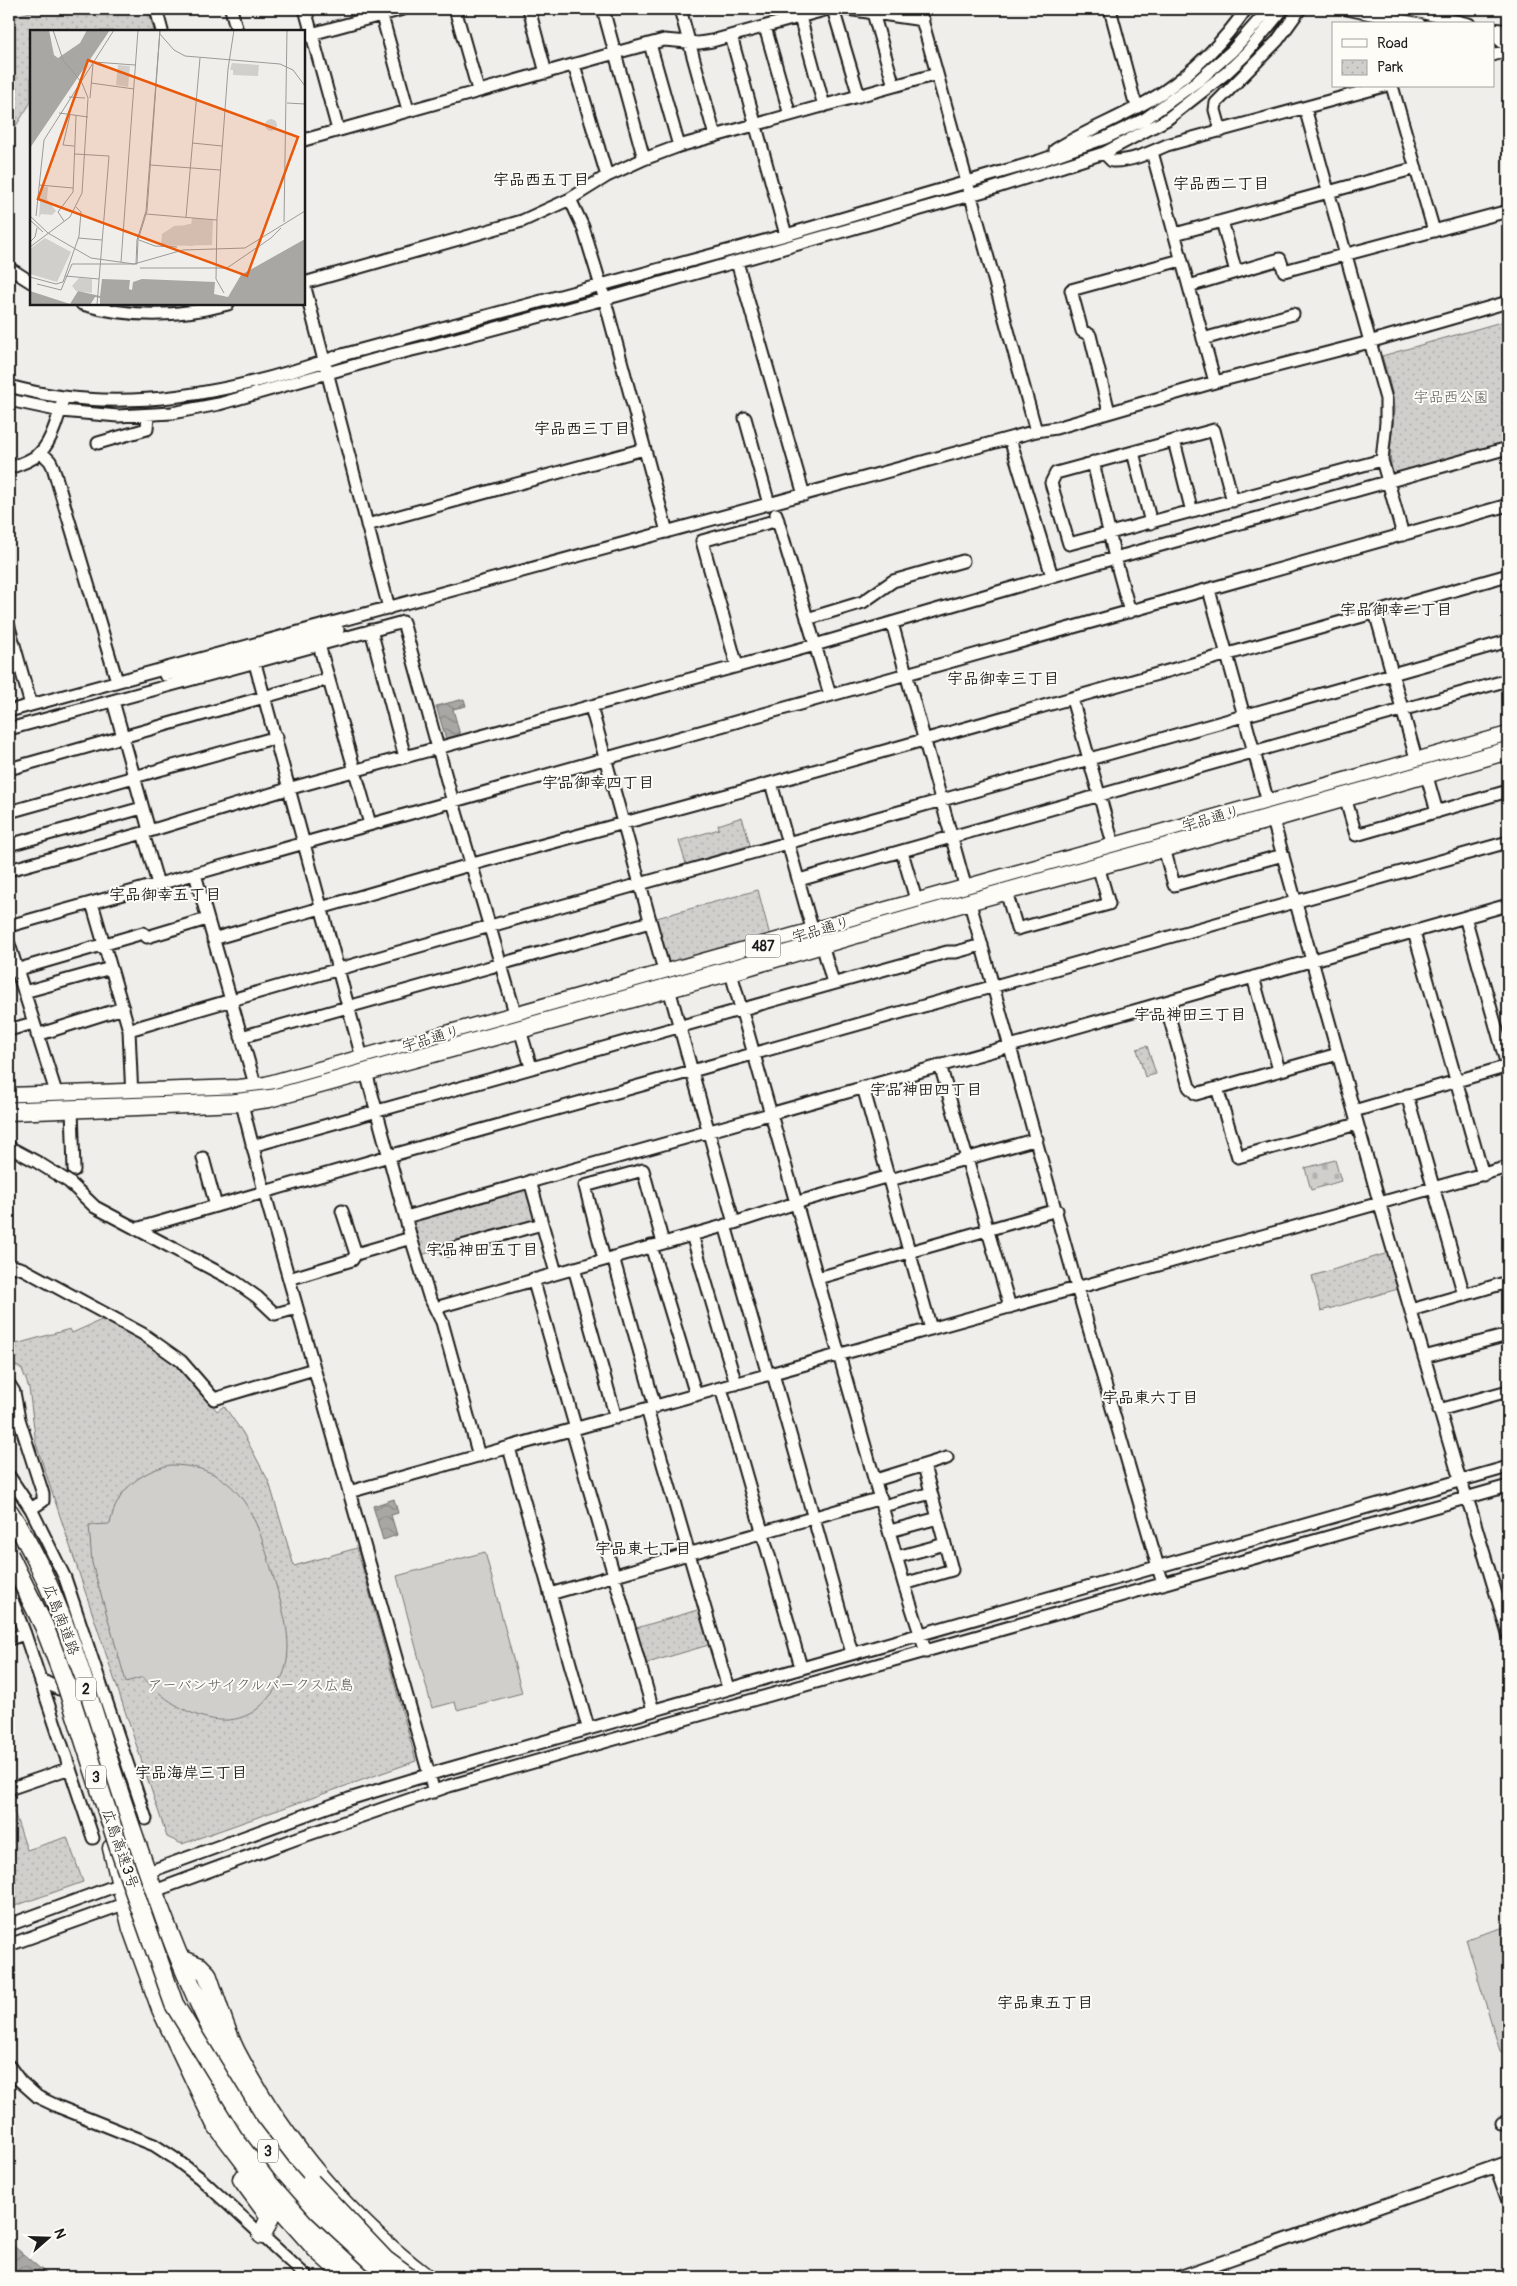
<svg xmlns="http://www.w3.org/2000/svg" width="1517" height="2286" font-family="Pangolin,'Klee One',sans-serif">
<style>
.cemetery{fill:url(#cemetery-stones);stroke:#767674}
.park{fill:url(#park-dots);stroke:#767674}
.pitch{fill:#d0cfcc;stroke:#767674}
.water{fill:url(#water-waves);stroke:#706f6d}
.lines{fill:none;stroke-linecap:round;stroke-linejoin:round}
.minor-casing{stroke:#1c1c1c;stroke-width:15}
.highway-casing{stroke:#1c1c1c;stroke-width:21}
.minor{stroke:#fdfcf7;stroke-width:11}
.highway{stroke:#fdfcf7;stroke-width:18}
.tram{stroke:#1c1c1c;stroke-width:1}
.highway-bridge-casing{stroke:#1c1c1c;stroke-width:21;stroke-linecap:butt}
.highway-bridge{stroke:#fdfcf7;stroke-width:18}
.labels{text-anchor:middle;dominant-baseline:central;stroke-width:4;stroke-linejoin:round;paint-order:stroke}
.shield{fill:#fdfcf7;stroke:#605f5e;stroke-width:1}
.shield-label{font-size:14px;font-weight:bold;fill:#1c1c1c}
.park-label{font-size:15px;fill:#5b5b5a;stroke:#fdfcf7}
.street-label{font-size:15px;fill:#1c1c1c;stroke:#fdfcf7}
.neighbourhood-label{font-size:16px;font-weight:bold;fill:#1c1c1c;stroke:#fdfcf7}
.inset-river{fill:none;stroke:#a8a7a3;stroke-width:2.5}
.inset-road{fill:none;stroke:#9b9a98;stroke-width:1}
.view{fill:#e8590c;fill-opacity:0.15;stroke:#e8590c;stroke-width:2.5}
.inset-edge{fill:none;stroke:#1c1c1c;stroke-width:2.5}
</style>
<defs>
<pattern id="cemetery-stones" width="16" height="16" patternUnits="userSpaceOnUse" patternTransform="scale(1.25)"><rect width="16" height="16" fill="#d0cfcc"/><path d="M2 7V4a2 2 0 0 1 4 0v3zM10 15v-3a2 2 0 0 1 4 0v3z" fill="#b2b1af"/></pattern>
<pattern id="park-dots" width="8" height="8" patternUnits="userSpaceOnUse" patternTransform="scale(1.25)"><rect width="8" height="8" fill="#d0cfcc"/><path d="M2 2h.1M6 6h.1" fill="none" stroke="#b2b1af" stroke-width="1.8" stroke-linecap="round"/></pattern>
<pattern id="water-waves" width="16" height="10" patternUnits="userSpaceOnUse" patternTransform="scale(1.25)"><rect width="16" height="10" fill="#a8a7a3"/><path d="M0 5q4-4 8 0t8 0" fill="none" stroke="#888784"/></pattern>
</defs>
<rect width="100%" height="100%" fill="#f0eeea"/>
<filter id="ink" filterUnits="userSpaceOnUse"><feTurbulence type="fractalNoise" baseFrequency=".02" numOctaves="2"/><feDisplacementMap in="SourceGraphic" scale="10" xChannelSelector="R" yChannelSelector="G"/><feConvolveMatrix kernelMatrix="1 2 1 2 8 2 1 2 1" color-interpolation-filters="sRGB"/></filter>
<g filter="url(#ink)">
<path class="cemetery" d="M 1335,1160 L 1341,1181 L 1311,1190 L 1305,1168 Z"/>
<path class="park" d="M 41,9 L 148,9 L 154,31 L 31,31 L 31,102 L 9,137 L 9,18 Z
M 1508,320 L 1508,446 L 1393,474 C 1386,447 1394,435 1394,409 C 1393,391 1387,373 1382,356 Z
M 742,817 L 750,845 L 686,864 L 679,841 L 719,829 L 718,825 Z
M 758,890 L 770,936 L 671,964 L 666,962 L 653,919 Z
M 1147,1046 L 1156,1074 L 1145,1077 L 1137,1049 Z
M 524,1187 L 528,1189 L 535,1216 L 532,1223 L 421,1255 L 412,1223 L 415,1217 Z
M 1388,1253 L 1398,1289 L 1321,1311 L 1312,1276 Z
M 106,1318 L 153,1345 L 185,1371 L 217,1411 L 224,1406 L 243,1433 L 269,1482 L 294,1566 L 357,1548 L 416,1761 L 182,1844 L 167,1837 L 36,1444 L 29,1388 L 22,1369 L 9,1362 L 9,1346 L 70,1329 L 72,1333 Z
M 701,1609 L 712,1644 L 644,1664 L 633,1629 Z
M 9,1797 L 27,1850 L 67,1837 L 83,1882 L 9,1908 Z"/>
<path class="pitch" d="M 170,1465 C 244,1465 258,1523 275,1582 C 282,1607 291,1634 287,1660 C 285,1674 278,1687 269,1697 C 234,1743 173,1712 143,1677 L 126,1682 L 92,1563 L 89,1525 L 110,1524 C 116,1491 139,1472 170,1465 Z
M 485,1552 L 522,1693 L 457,1710 L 455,1702 L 432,1708 L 397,1576 Z
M 1508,1926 L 1508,2056 L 1500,2051 L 1466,1939 Z"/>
<path class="water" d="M 464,699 L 466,706 L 453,709 L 460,735 L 446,739 L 436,706 Z
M 394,1499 L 398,1513 L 391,1515 L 397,1535 L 383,1540 L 373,1506 Z
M 9,2242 L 50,2277 L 9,2277 Z"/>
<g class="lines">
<g class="minor-casing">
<path id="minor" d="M 156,9 L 162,31
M 231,9 L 237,31
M 305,9 L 338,130
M 380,9 L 408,110
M 455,9 L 478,90
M 529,9 L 546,73
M 680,9 L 715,136
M 833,9 L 859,96
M 847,9 L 923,20
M 919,9 L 1036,431
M 1110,9 L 1134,99 L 1139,106
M 1347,9 L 1419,24
M 1407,9 L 1469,24
M 873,13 L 894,86
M 800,17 L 824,106
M 765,27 L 790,115
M 1493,29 L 1508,31
M 1493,34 L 1508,47
M 304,36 L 403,9
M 731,36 L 786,235
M 650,44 L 679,146
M 1493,55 L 1508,50
M 574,65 L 607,176
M 1392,86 L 1434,231
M 1305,108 L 1386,399 L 1386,422 L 1382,460 L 1403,535
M 1221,131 L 1215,110 L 1216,103 L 1277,41 L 1300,9
M 304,140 L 615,53 L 603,9
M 1055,150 C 1089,128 1129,115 1163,92 C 1195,70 1224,41 1246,9
M 1152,152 L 1215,382
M 1104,153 L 1112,161 C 1131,162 1151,152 1167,145 L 1384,86
M 644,159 L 615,53 L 664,40 L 699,43 L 712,41 L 828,9
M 570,199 L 583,227 L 601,286 L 667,532
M 1222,221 L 1236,272
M 1175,234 L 1416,168
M 737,262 L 804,495
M 9,268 L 31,282
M 304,283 L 522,221 L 570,199 L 607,176 L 644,159 L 679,146 L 937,74
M 304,284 L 389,608
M 1189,286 L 1280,259 L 1284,271 L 1508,211
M 82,304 C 130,318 180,317 228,304
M 1203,339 L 1293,314
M 9,386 C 120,417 235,393 342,355 L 786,235 L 1039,161 L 1105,138 L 1145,119 L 1199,80 L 1232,51 L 1269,9
M 9,400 L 61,411 L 118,416 L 172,413 L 219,404 L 391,355 L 433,345 L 619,295 L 991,189 L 1104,153 L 1166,120 L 1226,73 L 1244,56 L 1283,9
M 1109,412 L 1090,335 L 1082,331 L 1071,290 L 1181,260
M 745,418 L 769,504
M 1010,439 L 1052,576
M 1174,441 L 1192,512
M 98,443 L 147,429 L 148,415
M 1133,452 L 1151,523
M 42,453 L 50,461 L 53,467 L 117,681
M 1093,462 L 1115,558 L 1130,612
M 9,468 C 37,459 45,454 55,426 C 58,418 60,411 62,403
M 1233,501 L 1214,430 L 1056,473 L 1051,483 L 1069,544 L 1382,460
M 776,514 L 830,695
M 367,525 L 644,449
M 1209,590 L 1380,1205 L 1457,1470 L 1471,1510 L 1508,1634
M 1375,612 L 1417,762
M 807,619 L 863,602 L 893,581 L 963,561
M 892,623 L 1074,1277 L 1163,1584
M 9,627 L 31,705
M 371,630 L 405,757
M 319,645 L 370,824
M 253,656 L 411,1238 L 429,1296 L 442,1322 L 479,1456
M 737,666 L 702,541 L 778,520
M 165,675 L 253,654 L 338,630
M 1072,699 L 1114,847
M 113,701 L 149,830
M 591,707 L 734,1223
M 9,711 L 1036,431 L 1056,428 L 1215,382 L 1362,344 L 1508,302
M 9,729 L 403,622 L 451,795 L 531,1067
M 9,769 L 328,679
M 1426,773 L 1437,812
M 771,783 L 813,932
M 1345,797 L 1356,835 L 1508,791
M 9,812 L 277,737
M 143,833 L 158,884
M 9,845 L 142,808
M 1164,848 L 1174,885 L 1283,855
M 902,852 L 917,903
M 9,870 L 143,833 L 291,788 L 815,645 L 1115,558 L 1508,448
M 195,874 L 256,1088
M 799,880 L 1508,680
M 1006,891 L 1017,929 L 1109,904 L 1098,866
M 92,903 L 129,1030 L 132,1098
M 1465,917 L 1508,1069
M 9,926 L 1508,505
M 1414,932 L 1483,1175
M 213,939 L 473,864 L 771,783 L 1508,575
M 9,944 L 55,1089 L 55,1096
M 822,944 L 833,983
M 729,966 L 904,1584 L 926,1652
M 9,972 L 143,933 L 147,937 L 207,919
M 1253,977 L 1279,1070
M 24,992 L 111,968
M 1165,1002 L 1189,1087 L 1196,1094 L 1338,1054
M 9,1030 L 33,1023
M 129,1030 C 587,895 1049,773 1508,641
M 37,1035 L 123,1008
M 241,1037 L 650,922
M 940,1065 L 1010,1307
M 863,1087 L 931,1329
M 1217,1088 L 1238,1157 L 1357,1124
M 1407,1095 L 1464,1295
M 240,1096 L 264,1191 L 434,1792
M 72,1108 L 74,1170
M 1354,1111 L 1508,1066
M 252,1146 L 947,952 L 956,952 L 982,945
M 9,1147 L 37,1162 L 69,1182 L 95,1207 L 233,1280 L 257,1297 L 275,1314 L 297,1308
M 203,1158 L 216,1206
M 890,1180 L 1037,1139
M 530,1181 L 556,1273
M 342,1211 L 356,1254
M 406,1217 C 773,1111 1141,1009 1508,905
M 725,1225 L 768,1375
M 136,1229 L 389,1156 L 1508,842
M 692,1235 L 736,1384
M 651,1246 L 696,1395
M 447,1250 L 542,1224
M 613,1257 L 655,1407
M 604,1259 L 585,1186 L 643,1170 L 663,1243
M 9,1265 L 23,1269 L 143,1334 L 181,1361 L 214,1399 L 314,1369
M 574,1268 L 616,1418
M 818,1278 L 1057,1210
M 289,1279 L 352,1260 L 356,1254 L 411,1238
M 533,1279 L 576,1429
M 435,1308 L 734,1223 L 805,1200 L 889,1176
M 1411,1310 L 1508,1282
M 1424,1357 L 1508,1335
M 773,1374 L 852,1653
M 9,1384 L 14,1392 L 19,1419 L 43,1494 L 43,1501 L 31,1509
M 721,1388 L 801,1667
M 647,1409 L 728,1688
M 1439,1410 L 1508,1391
M 572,1430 L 653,1710
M 509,1448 L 588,1727
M 9,1476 L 31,1509 L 65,1578 L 146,1819
M 876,1480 L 947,1458
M 349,1492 L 1508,1167
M 883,1506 L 931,1493
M 890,1531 L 938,1518
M 897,1557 L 945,1544
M 904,1584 L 952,1570 L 924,1466
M 9,1592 L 25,1634 L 93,1838
M 550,1594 L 881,1498
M 9,1639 L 25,1634
M 41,1680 L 59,1689
M 9,1789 L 70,1768
M 140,1875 L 349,1799 L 444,1770 L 1508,1467
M 149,1893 L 298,1838 L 449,1786 L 1508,1486
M 9,1925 L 126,1882
M 9,1945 L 132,1901
M 9,2066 L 20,2081 L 38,2097 L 59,2107 L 154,2145 L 174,2158 L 200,2178 L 307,2277
M 1502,2123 L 1508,2121
M 1496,2167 L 1508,2201
M 1179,2277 L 1508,2162"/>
</g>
<g class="highway-casing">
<path id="highway" d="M 9,1097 L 239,1089 L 266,1086 L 1508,736
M 9,1111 L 241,1102 L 269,1098 L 731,971 L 968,901 L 1280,816 L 1508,750
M 9,1512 C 61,1591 84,1685 113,1774 C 152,1892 194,2014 262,2119 C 276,2141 294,2161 311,2182
M 112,1848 L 132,1929 L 161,2009 L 215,2123 L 278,2206 L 318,2251 L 347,2277
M 181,1959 L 200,1967 L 207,1974 C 216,1999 224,2028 236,2052 C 282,2140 347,2217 425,2277
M 200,2063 C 244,2149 297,2213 368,2277
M 242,2179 L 270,2217 L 262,2235"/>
</g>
<use href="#minor" class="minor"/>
<use href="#highway" class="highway"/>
<path class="tram" d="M 9,1102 L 231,1094 L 273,1089 L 1508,741"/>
<g class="highway-bridge-casing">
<path id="highway-bridge" d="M 9,1555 L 44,1626 L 65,1681 L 119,1848 L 174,2004 L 249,2126 L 282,2169 L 319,2211 L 390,2277
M 311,2182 L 385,2260 L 408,2277"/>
</g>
<use href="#highway-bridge" class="highway-bridge"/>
</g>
</g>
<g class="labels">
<g class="shield">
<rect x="745.5" y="934.5" width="35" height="23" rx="4"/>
<rect x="76" y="1677.5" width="20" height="23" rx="4"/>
<rect x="86" y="1765.5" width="20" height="23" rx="4"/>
<rect x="258" y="2139.5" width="20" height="23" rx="4"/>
</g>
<g class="shield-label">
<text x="763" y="946">487</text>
<text x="86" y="1689">2</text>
<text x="96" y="1777">3</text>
<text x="268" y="2151">3</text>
</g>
<g class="park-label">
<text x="1451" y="397">宇品西公園</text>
<text x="251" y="1685">アーバンサイクルパークス広島</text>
</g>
<g class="street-label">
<text transform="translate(1211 819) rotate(-16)">宇品通り</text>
<text transform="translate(821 930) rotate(-16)">宇品通り</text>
<text transform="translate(431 1039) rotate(-16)">宇品通り</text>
<text transform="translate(61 1620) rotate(69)">広島南道路</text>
<text transform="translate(120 1849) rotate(71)">広島高速3号</text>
</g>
<g class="neighbourhood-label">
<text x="541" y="180">宇品西五丁目</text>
<text x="1221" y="184">宇品西二丁目</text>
<text x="582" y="429">宇品西三丁目</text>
<text x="1396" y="610">宇品御幸二丁目</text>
<text x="1003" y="679">宇品御幸三丁目</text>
<text x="598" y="783">宇品御幸四丁目</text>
<text x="165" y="895">宇品御幸五丁目</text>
<text x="1190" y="1015">宇品神田三丁目</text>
<text x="926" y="1090">宇品神田四丁目</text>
<text x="482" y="1250">宇品神田五丁目</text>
<text x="1150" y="1398">宇品東六丁目</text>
<text x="643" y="1549">宇品東七丁目</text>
<text x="191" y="1773">宇品海岸三丁目</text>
<text x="1045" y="2003">宇品東五丁目</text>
</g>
</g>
<g transform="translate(30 30)">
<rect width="275" height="275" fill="#f0eeea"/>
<path d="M 202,33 L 229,35 L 228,46 L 203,45 L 203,40 L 200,40 ZM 88,35 L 100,36 L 98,57 L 86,55 ZM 11,156 L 18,157 L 17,169 L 26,181 L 22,185 L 11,184 L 9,188 ZM 162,188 L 183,190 L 182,215 L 131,216 L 132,204 L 144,196 L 161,195 ZM 15,208 L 41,222 L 27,252 L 0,244 L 0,219 ZM 49,248 L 62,249 L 62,263 L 46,261 L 42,256 Z" fill="#d0cfcc"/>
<path d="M235 95a6 6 0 1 1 12 0a6 6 0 1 1-12 0ZM149 205a11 11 0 1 1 22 0a11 11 0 1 1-22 0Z" fill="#d0cfcc"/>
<path d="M 0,0 L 19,0 L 24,25 L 28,28 L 50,13 L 57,0 L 80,0 L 0,118 ZM 275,209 L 275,275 L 70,275 L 70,268 L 65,267 L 60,275 L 0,275 L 0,261 L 40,274 L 48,261 L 70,266 L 72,249 L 100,250 L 99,259 L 102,260 L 103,252 L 112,249 L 185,252 L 184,264 L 198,267 L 211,245 Z" fill="#a8a7a3"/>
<path class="inset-river" d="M 117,252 L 130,275"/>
<path class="inset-road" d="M 129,3 L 144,20 L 155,26 L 250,34 L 263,40 L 275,56M 64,32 L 105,35M 61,53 L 104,59M 39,67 L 55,68M 60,68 L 63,34M 257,73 L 275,74M 29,83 L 58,87M 40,85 L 33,115 L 44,116M 162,113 L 192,116M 45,124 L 79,126 L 67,275M 120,135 L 190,140M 9,155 L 43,158M 116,184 L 187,190M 0,186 L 18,203 L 61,228 L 104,234 L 153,220 L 215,218 L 275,181M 6,186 L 14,110 L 84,0M 156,187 L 170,28M 0,190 L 13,202M 34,191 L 28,182 L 43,162 L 46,86M 254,192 L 257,0M 48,208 L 72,210M 109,210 L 125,216 L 147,217M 0,212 L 5,207 L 7,198M 0,217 L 40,187 L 52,163 L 58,68 L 52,53 L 33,30 L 23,0M 91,232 L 108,0M 106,234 L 107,210 L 116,181 L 130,0M 110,238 L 197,238 L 241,208 L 251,198M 35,246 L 69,249M 0,247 L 26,254 L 33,252 L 49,206 L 51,182 L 46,177M 7,254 L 31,260 L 42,234 L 107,234 L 108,210 L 117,181 L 130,0M 194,263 L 186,249 L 187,188 L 198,39 L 204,0"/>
<path class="view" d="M 58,30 L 268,107 L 217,246 L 8,169 Z"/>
<rect width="275" height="275" class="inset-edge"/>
</g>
<rect width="1517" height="2286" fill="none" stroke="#fdfcf7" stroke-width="30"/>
<rect x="15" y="15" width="1487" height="2256" fill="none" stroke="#1c1c1c" stroke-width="2" filter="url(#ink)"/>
<rect x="1332" y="22" width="162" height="65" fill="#fdfcf7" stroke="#a3a29f"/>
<rect x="1342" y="39" width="25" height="8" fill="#fdfcf7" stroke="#a3a29f"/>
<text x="1377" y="48" font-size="15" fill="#1c1c1c">Road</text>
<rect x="1342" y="60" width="25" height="15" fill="url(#park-dots)" stroke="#a3a29f"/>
<text x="1377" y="72" font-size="15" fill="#1c1c1c">Park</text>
<g transform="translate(48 2238) rotate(70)" stroke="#fdfcf7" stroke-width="4" paint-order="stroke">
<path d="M0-4L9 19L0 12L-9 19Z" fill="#1c1c1c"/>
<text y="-8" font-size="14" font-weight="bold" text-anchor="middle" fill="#1c1c1c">N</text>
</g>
</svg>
